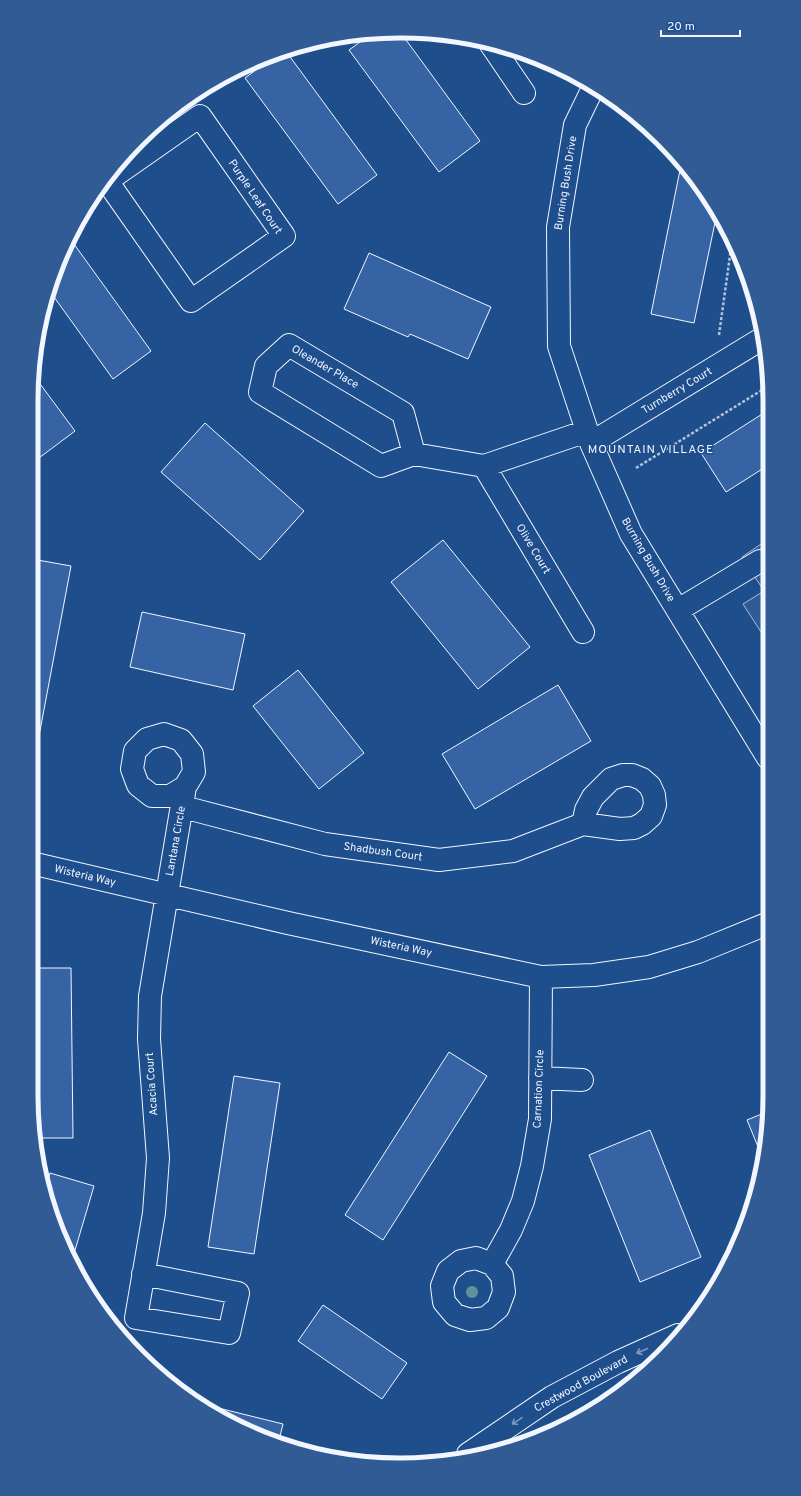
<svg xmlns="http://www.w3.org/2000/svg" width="801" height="1496" font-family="Overpass,sans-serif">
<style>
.built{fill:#305b95;stroke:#a8bbd7}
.building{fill:#3563a3;stroke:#f2f6ff}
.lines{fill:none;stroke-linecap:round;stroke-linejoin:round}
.minor-casing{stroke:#f2f6ff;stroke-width:24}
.major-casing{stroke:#f2f6ff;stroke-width:24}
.path{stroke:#b3c4dc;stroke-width:2.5;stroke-dasharray:3 2;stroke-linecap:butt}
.minor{stroke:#1f4e8c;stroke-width:22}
.major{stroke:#1f4e8c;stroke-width:22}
.tree{fill:#61919a}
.oneway{stroke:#7e9ac0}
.labels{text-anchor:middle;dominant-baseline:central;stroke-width:3;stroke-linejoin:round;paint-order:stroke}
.street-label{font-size:11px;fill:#f2f6ff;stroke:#1f4e8c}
.neighbourhood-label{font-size:12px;letter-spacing:1px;fill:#f2f6ff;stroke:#1f4e8c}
.rim{fill:none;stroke:#f2f6ff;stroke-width:5}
</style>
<rect width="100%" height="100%" fill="#1f4e8c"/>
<path class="built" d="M 767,540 L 768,643 L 743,604 L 764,591 L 742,557 Z"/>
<path class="building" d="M 401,33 L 480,141 L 439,172 L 349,50 L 371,34 Z
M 285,50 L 377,175 L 338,204 L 245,78 L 282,51 Z
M 681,165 L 708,195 L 717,213 L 694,323 L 651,314 Z
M 69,237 L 151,351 L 113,379 L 49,290 Z
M 369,253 L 491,307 L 468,359 L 410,334 L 408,337 L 344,309 Z
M 32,373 L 75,431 L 39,458 L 32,448 Z
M 767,411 L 767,466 L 726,492 L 701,453 Z
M 205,423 L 304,511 L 260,560 L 161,472 Z
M 443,540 L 530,647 L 478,689 L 391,582 Z
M 32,559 L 71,566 L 33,768 L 31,768 Z
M 142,612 L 245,634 L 233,690 L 130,667 Z
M 298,670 L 364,753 L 319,789 L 253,706 Z
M 558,685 L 591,741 L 475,809 L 442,754 Z
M 31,968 L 71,968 L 73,1138 L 38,1138 L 31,1096 Z
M 449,1052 L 487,1076 L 383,1240 L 345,1215 Z
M 234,1076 L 280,1083 L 254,1254 L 208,1247 Z
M 769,1111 L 769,1119 L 763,1159 L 747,1120 Z
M 650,1130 L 701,1257 L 640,1282 L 589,1155 Z
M 50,1173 L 94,1186 L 73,1257 L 51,1214 L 46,1188 Z
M 323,1305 L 407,1363 L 382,1399 L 298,1341 Z
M 194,1402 L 283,1424 L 279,1440 L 195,1403 Z"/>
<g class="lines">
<g class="minor-casing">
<path id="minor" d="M 490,43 L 524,93
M 593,88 L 575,125 L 558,227 L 559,346 L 591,443 L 631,534 L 768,758
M 106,178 L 107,181 L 191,301 L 284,236 L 200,116 L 107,181
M 591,443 L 763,338
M 414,454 L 403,413 L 289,345 L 266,366 L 260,392 L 381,466 L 414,454 L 484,466 L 587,431
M 484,466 L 583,632
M 678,610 L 760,561
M 183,807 L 325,844 L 439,860 L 513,851 L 583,824 L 620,829 L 634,828 L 642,824 L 651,816 L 655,805 L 654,795 L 650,786 L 642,779 L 632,775 L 623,775 L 611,779 L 593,797 L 586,810 L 583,824
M 31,863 L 288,923 L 541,977 L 594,975 L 649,967 L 698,952 L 769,923
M 540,1078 L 582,1080
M 492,1264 L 476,1258 L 461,1261 L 448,1271 L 442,1286 L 444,1302 L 455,1315 L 470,1320 L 486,1318 L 498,1308 L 504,1292 L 502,1276 L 492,1264 L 511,1230 L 523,1201 L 532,1166 L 540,1119 L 541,977
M 143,1274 L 238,1293 L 229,1333 L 136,1318 L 154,1213 L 158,1158 L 149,1039 L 150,996 L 185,787 L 170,796 L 152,796 L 138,785 L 132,769 L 135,751 L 147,739 L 164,734 L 181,740 L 192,754 L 194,772 L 185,787"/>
</g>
<g class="major-casing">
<path id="major" d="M 468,1454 L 552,1397 L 618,1362 L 678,1335"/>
</g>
<path class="path" d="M 719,335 L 732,241
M 636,468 L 767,387"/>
<use href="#minor" class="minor"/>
<use href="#major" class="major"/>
</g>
<circle class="tree" cx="472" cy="1292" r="6"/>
<defs><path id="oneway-shaft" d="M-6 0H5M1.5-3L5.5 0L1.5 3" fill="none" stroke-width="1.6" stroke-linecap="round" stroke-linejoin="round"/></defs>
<g class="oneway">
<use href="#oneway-shaft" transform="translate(642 1351) rotate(156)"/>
<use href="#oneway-shaft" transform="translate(517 1421) rotate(146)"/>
</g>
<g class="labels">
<g class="street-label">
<text transform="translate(566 183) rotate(-81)">Burning Bush Drive</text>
<text transform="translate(255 197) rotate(56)">Purple Leaf Court</text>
<text transform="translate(325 367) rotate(30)">Oleander Place</text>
<text transform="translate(677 391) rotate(-31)">Turnberry Court</text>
<text transform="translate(533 549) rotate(59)">Olive Court</text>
<text transform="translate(648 560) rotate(60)">Burning Bush Drive</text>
<text transform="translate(176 841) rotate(-80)">Lantana Circle</text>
<text transform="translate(383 852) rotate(8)">Shadbush Court</text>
<text transform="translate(85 876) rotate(13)">Wisteria Way</text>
<text transform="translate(401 947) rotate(12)">Wisteria Way</text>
<text transform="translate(152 1084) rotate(-94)">Acacia Court</text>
<text transform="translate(539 1089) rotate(-88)">Carnation Circle</text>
<text transform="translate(581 1384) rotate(-29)">Crestwood Boulevard</text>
</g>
<g class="neighbourhood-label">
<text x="651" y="450">MOUNTAIN VILLAGE</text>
</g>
</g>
<path d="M0 0H801V1496H0ZM400 38H401A362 362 0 0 1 763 400V1096A362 362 0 0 1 401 1458H400A362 362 0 0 1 38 1096V400A362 362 0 0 1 400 38Z" fill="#305b95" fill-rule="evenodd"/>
<path class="rim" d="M400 38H401A362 362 0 0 1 763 400V1096A362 362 0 0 1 401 1458H400A362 362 0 0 1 38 1096V400A362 362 0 0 1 400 38Z"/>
<path d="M661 30v6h79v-6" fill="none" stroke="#f2f6ff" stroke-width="2"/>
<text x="667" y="30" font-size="12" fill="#f2f6ff" stroke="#1f4e8c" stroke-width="3" paint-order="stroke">20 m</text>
</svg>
